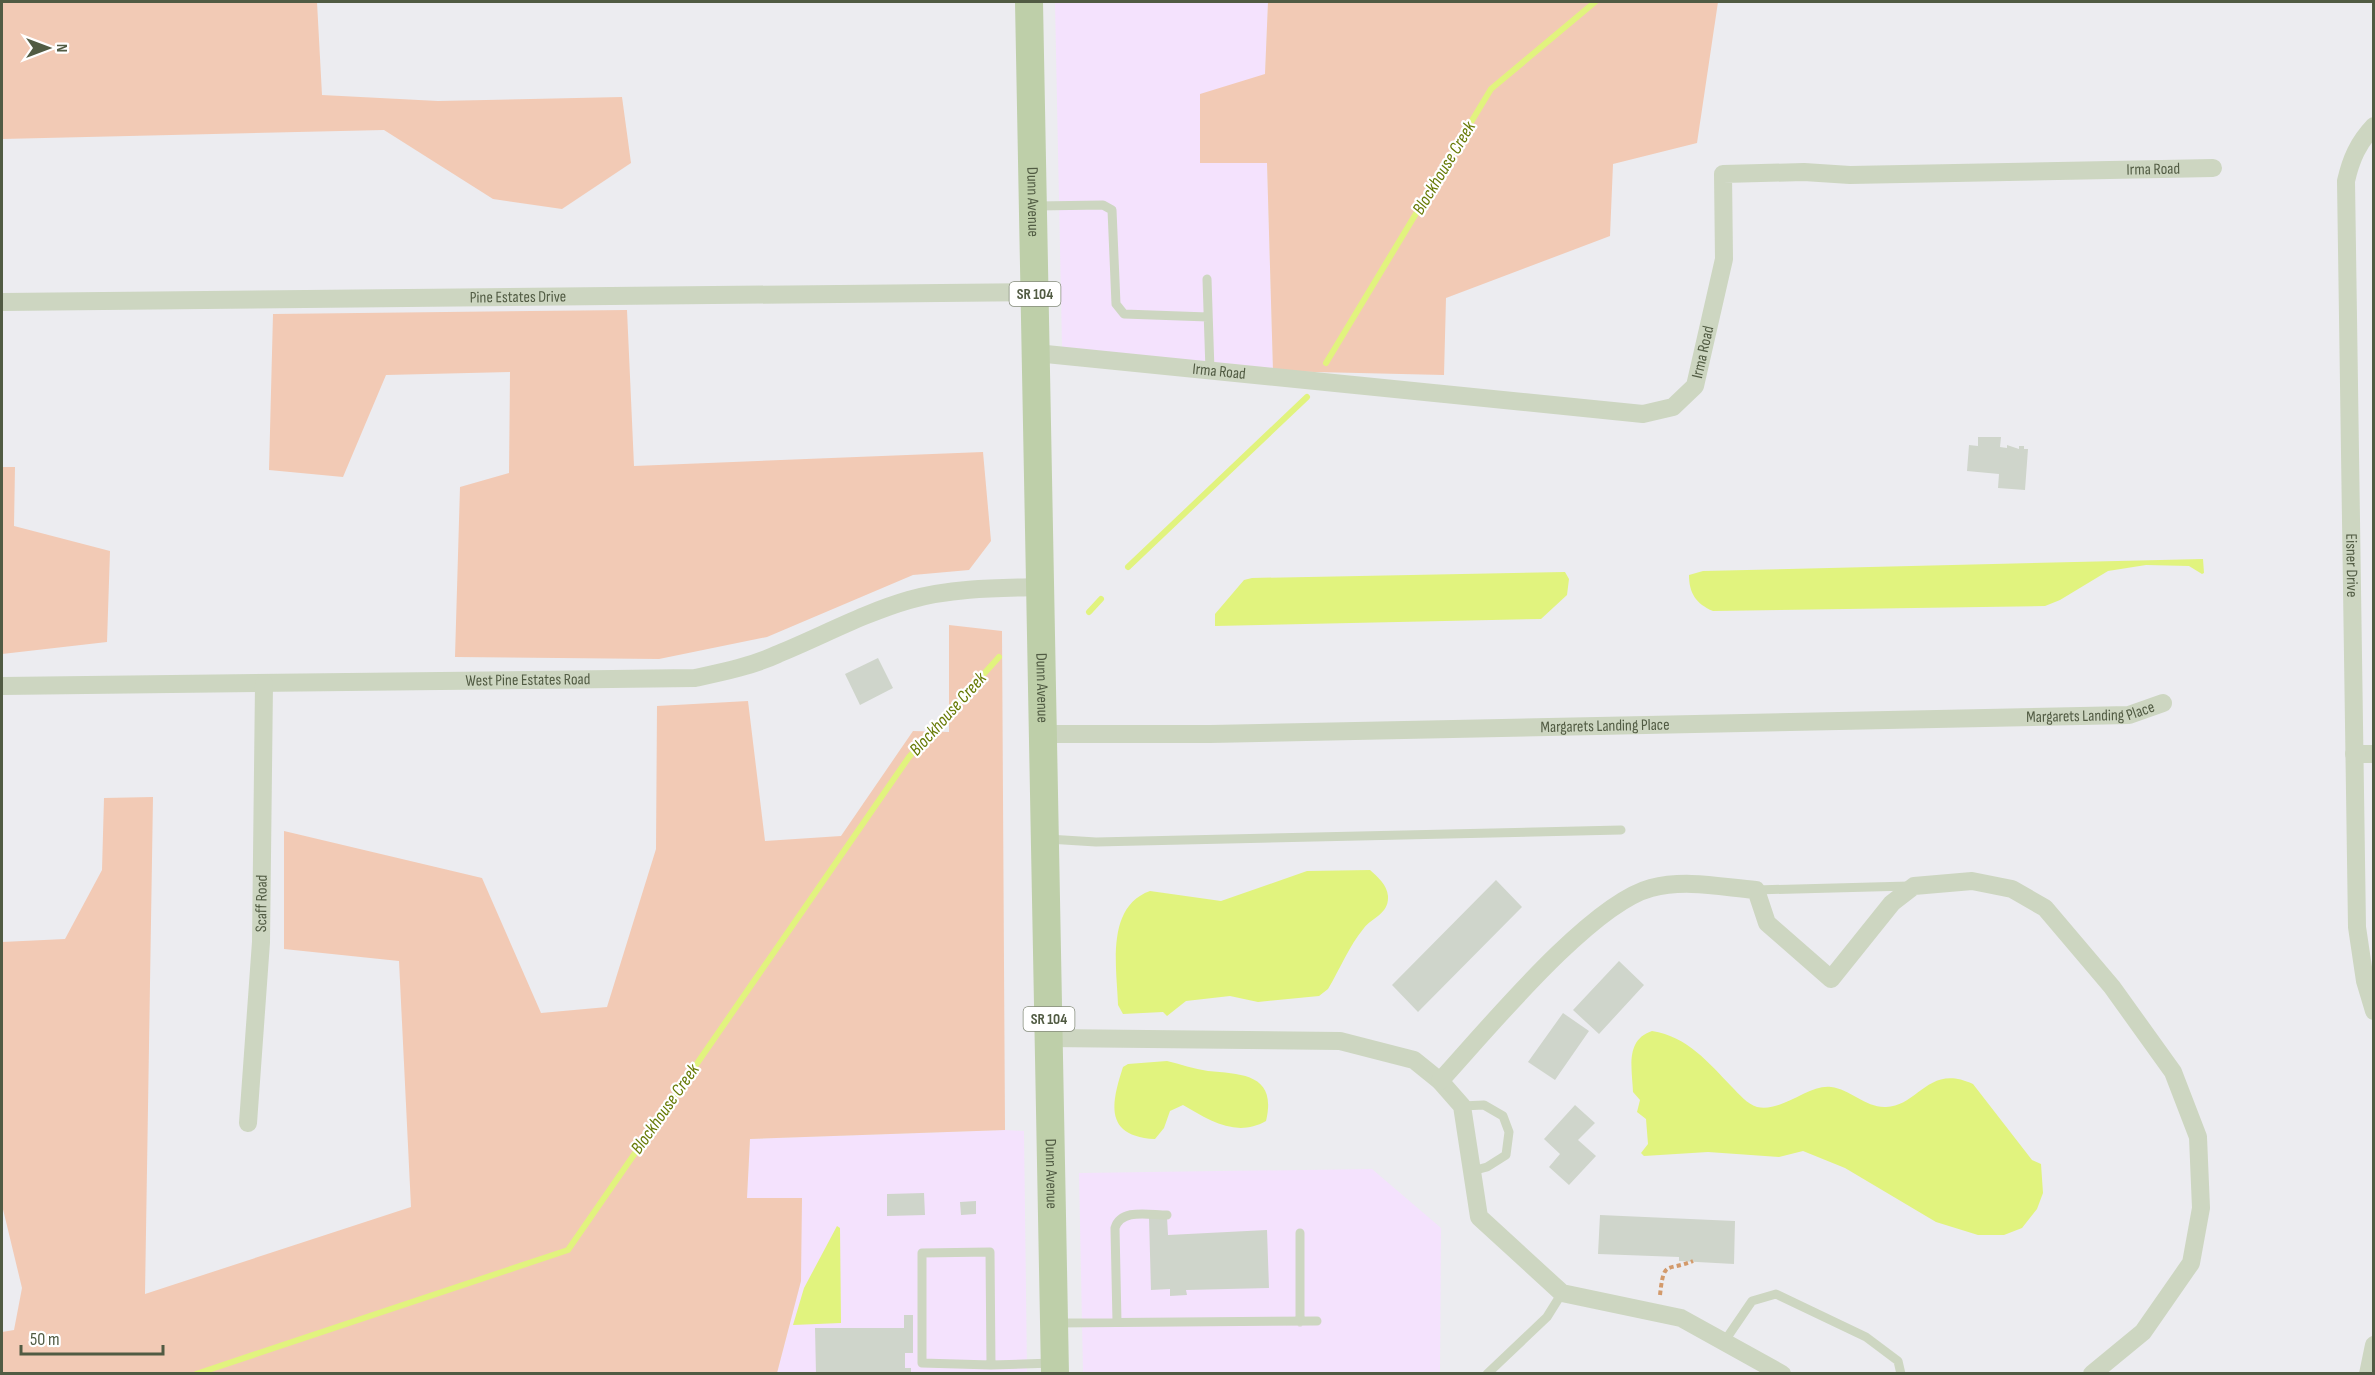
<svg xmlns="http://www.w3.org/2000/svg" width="2375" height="1375" font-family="'Sofia Sans Condensed',sans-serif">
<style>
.commercial{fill:#f4e2fd}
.green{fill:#f2cab5}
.water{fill:#e1f37e}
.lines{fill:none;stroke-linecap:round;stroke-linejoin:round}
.stream{stroke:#e1f37e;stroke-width:6}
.building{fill:#cfd5cb}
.path{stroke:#d39a6b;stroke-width:4;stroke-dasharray:4.5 3;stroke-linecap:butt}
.service{stroke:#cdd6c1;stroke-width:9}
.minor{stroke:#cdd6c1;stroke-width:18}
.primary{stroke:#becfa9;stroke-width:28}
.labels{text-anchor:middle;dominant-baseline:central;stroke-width:4.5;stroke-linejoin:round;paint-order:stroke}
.shield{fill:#fff;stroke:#858c7b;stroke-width:1.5}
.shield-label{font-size:15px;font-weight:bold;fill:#515b43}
.street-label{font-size:16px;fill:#515b43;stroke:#fff}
.water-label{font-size:18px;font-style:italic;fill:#677a06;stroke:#fff}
</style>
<rect width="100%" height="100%" fill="#ececf0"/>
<path class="commercial" d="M 1055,2 L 1268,2 L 1265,74 L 1201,163 L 1267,162 L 1273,371 L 1062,347 Z
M 1005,1130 L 1024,1131 L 1027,1373 L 777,1373 L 801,1281 L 801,1198 L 747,1198 L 750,1139 Z
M 1372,1169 L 1441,1228 L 1440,1373 L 1083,1373 L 1079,1173 Z"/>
<path class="green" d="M 2,2 L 317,2 L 322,95 L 438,101 L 622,97 L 631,163 L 562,209 L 493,199 L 384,130 L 2,139 Z
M 1268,2 L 1718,2 L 1697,143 L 1613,164 L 1610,236 L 1446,298 L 1444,375 L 1273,371 L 1267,163 L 1200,163 L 1200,94 L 1265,74 Z
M 627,310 L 634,466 L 983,452 L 991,541 L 969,570 L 913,575 L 767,637 L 659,659 L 455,657 L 460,487 L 509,473 L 510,372 L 386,375 L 343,477 L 269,470 L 273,314 Z
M 2,467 L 15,467 L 14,526 L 110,551 L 107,642 L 2,654 Z
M 949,625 L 1002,631 L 1005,1130 L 750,1139 L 747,1198 L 802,1198 L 801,1281 L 777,1373 L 2,1373 L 2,1332 L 14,1330 L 22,1288 L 2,1205 L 2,942 L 65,939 L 102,870 L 104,798 L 153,797 L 145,1294 L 411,1207 L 399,961 L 284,949 L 284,831 L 482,878 L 541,1013 L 607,1007 L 656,849 L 657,706 L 748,701 L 765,841 L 841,836 L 913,731 L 949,732 Z"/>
<path class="water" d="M 2203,559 L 2204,573 L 2202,574 L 2189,566 L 2146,565 L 2108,571 L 2060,600 L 2045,606 L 1713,611 C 1696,604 1689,593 1689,575 L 1703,571 Z
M 1565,572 L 1569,579 L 1567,595 L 1541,619 L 1215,626 L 1215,614 L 1244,580 L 1252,578 Z
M 1370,870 C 1378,877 1387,885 1388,896 C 1389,914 1373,917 1364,928 C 1349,946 1340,969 1328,989 L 1319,996 L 1258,1002 L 1230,996 L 1186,1001 L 1167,1016 L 1163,1012 L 1123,1014 L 1118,1005 C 1117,969 1105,907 1150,891 L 1221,901 L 1307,871 Z
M 1652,1031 C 1688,1037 1708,1062 1732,1087 C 1739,1094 1747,1104 1757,1107 C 1781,1113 1809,1084 1831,1087 C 1850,1089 1866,1108 1886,1107 C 1919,1106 1928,1063 1973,1084 L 2032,1160 L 2041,1164 L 2043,1193 L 2037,1209 L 2022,1228 L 2004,1235 L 1978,1235 L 1936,1222 L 1845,1168 L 1803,1151 L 1779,1157 L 1708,1152 L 1644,1156 L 1641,1153 L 1648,1144 L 1646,1119 L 1637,1112 L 1640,1100 L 1633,1092 C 1632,1068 1625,1040 1652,1031 Z
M 1167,1061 C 1180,1064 1194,1069 1208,1071 C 1244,1074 1277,1075 1266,1121 C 1236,1138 1209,1120 1183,1105 L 1170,1111 L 1164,1128 L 1155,1139 C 1104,1136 1111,1104 1123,1067 L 1128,1064 Z
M 837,1226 L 840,1228 L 841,1323 L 793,1325 L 804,1288 Z"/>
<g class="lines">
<path class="stream" d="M 1326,363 L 1491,89 L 1595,2
M 1128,567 L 1307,397
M 1089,612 L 1101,599
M 196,1374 L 568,1250 L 909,757 L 999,657"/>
</g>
<path class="building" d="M 1978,437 L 2001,437 L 2000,447 L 2007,448 L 2007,445 L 2019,449 L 2019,446 L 2024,446 L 2024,449 L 2028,449 L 2025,490 L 1998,488 L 1999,474 L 1967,471 L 1969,445 L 1978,446 Z
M 878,658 L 893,688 L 860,705 L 845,674 Z
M 1496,880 L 1522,907 L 1418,1012 L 1392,985 Z
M 1619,961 L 1644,985 L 1599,1034 L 1573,1010 Z
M 1563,1013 L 1589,1031 L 1555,1080 L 1528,1062 Z
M 1575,1105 L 1595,1123 L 1578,1140 L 1596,1156 L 1569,1185 L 1549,1167 L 1560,1154 L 1544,1139 Z
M 924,1193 L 925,1215 L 887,1216 L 887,1194 Z
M 976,1201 L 976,1214 L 961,1215 L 960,1202 Z
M 1600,1215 L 1735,1221 L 1734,1264 L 1679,1261 L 1679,1257 L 1598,1254 Z
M 1167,1217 L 1168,1235 L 1267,1230 L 1269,1288 L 1186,1290 L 1187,1295 L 1170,1296 L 1170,1289 L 1151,1290 L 1149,1218 Z
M 904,1315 L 913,1315 L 913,1353 L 905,1353 L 905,1368 L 911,1368 L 911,1374 L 816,1374 L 815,1328 L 904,1328 Z"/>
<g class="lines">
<path class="path" d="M 1660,1295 C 1664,1259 1666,1272 1693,1261"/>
<path class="service" d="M 1037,206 L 1103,205 L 1112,210 L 1116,304 L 1124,314 L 1208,317
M 1207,279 L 1210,371
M 1048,839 L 1096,842 L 1621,830
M 1756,890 L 1909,886
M 1462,1106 L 1484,1105 L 1503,1116 L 1509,1132 L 1506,1155 L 1487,1167 L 1472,1171
M 1300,1233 L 1300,1322
M 1117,1322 L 1115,1228 C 1121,1208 1149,1215 1167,1215
M 1056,1323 L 1317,1321
M 1724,1342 L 1752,1301 L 1776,1294 L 1866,1337 L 1898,1361 L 1901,1374
M 991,1365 L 990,1252 L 922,1253 L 922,1363 L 991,1365 L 1053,1363
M 1487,1374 L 1547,1317 L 1562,1293"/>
<g class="minor">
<path id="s1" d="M 2374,126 C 2358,143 2351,159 2346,181 L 2357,927 L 2365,981 L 2374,1011"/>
<path id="s2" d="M 2,302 L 1035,292"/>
<path id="s3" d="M 1036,353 L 1643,414 L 1673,407 L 1695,386 L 1724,259 L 1723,174 L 1804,172 L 1850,175 L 2213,168"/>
<path id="s4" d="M 2,686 L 695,678 C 723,672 752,666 778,654 C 822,636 864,613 909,600 C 951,588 998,588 1041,587"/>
<path id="s5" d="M 1044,734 L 1210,734 L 2129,715 L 2163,703"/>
<path d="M 2354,754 L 2374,754"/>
<path d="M 1049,1038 L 1340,1041 L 1414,1060 L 1440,1081 L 1462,1106 L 1479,1217 L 1562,1293 L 1681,1318 L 1782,1374"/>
<path d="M 1440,1081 C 1486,1031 1590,904 1651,888 C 1686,879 1721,887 1756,890 L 1767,923 L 1831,979 L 1892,903 L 1914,886 L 1972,881 L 2012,889 L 2045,908 L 2112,987 L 2173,1072 L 2198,1137 L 2201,1208 L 2191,1263 L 2143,1332 L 2092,1374"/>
<path id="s6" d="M 248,1123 L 261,942 L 264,684"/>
<path d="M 2368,1374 L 2374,1345"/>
</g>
<path class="primary" id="s7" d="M 1029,2 L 1055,1374"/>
</g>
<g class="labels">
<g class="shield">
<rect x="1009.5" y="282" width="51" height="24" rx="4.5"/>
<rect x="1023.5" y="1007" width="51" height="24" rx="4.5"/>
</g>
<g class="shield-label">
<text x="1035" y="294">SR 104</text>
<text x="1049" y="1019">SR 104</text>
</g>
<g class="street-label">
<text stroke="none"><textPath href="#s3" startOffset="1317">Irma Road</textPath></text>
<text stroke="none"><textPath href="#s7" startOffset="200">Dunn Avenue</textPath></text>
<text stroke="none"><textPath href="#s2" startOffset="516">Pine Estates Drive</textPath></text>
<text stroke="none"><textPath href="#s3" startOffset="706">Irma Road</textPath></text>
<text stroke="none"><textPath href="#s3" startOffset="184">Irma Road</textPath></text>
<text stroke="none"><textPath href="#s1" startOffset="447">Eisner Drive</textPath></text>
<text stroke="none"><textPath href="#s4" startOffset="526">West Pine Estates Road</textPath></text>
<text stroke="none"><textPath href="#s7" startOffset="686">Dunn Avenue</textPath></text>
<text stroke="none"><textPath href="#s5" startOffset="1047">Margarets Landing Place</textPath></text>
<text stroke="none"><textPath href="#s5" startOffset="561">Margarets Landing Place</textPath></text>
<text stroke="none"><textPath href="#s6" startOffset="220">Scaff Road</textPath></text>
<text stroke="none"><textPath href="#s7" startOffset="1172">Dunn Avenue</textPath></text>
</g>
<g class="water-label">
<text transform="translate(1444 168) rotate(-59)">Blockhouse Creek</text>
<text transform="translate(948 714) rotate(-48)">Blockhouse Creek</text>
<text transform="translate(665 1109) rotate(-55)">Blockhouse Creek</text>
</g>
</g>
<rect width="2375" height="1375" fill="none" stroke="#515b43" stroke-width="6"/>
<g transform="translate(48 48) rotate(90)" stroke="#ffffff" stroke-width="4.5" paint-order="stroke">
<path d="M0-4.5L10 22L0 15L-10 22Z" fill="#515b43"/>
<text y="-9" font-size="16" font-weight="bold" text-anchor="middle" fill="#515b43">N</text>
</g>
<path d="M21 1345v9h142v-9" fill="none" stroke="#515b43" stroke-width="3"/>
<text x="30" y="1345" font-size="18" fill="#515b43" stroke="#ffffff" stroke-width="4.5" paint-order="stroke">50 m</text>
</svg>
